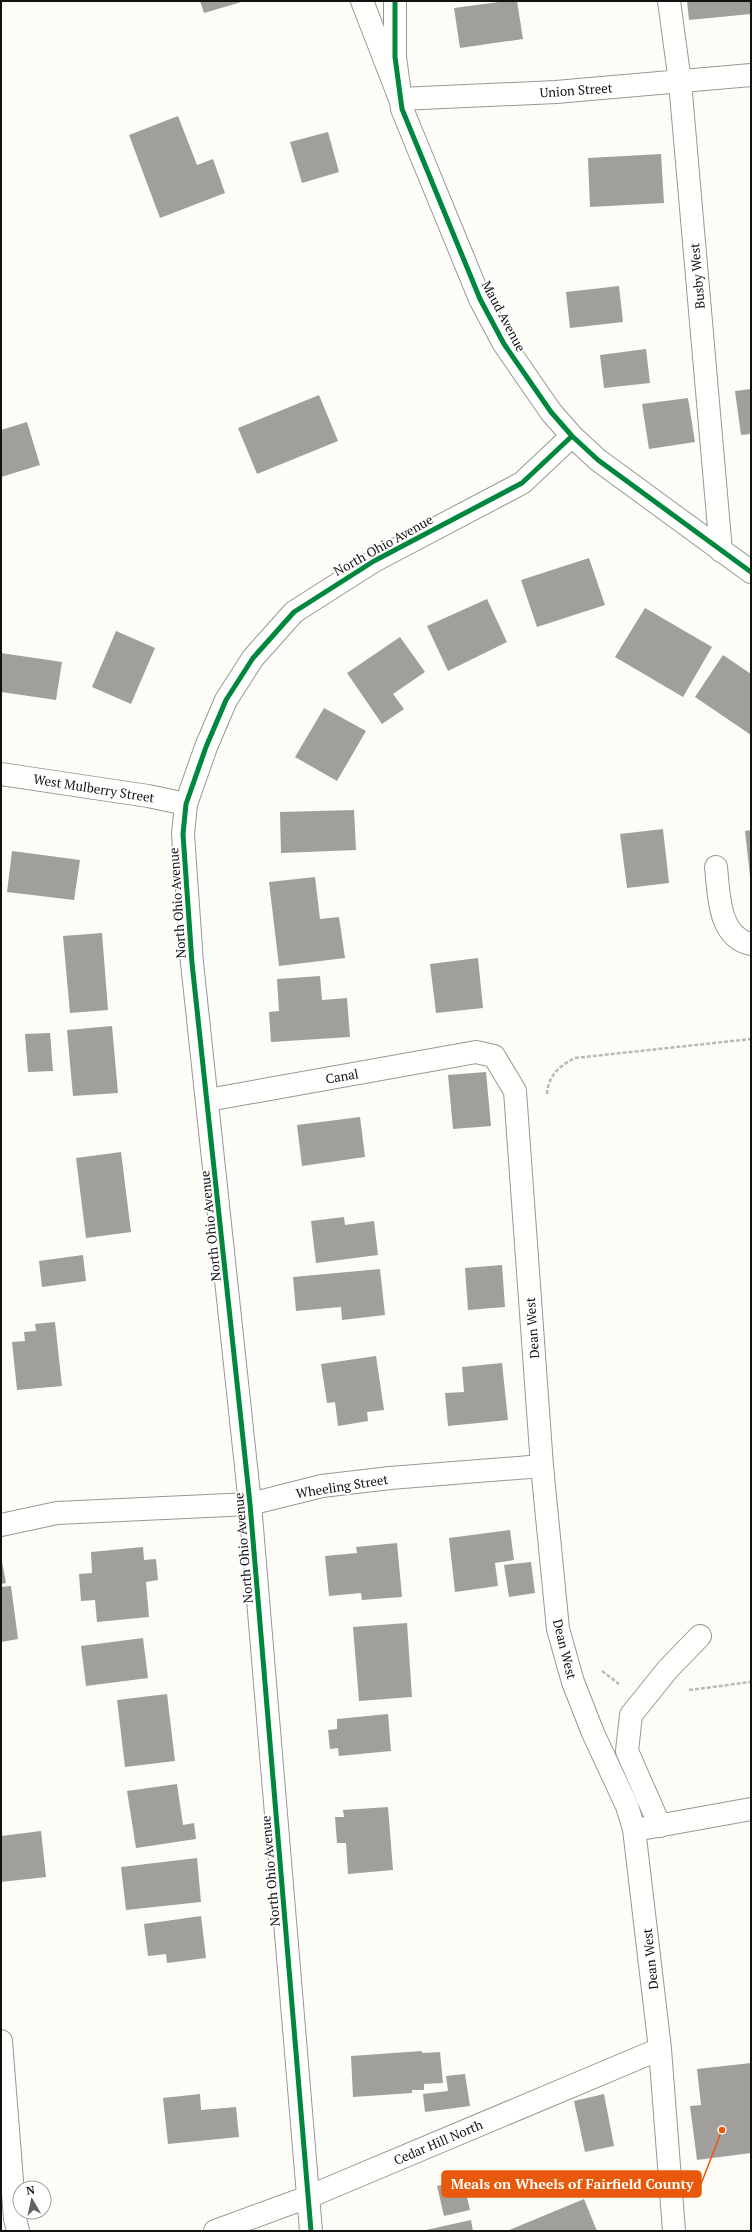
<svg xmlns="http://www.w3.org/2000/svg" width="752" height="2232" font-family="'PT Serif',serif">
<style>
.building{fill:#a19f9c}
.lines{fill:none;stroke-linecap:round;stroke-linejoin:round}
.minor-casing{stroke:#979795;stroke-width:24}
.path{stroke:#b9b9b8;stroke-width:2.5;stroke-dasharray:4 2;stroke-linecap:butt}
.minor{stroke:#fffffe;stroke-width:22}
.cycleway-casing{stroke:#fff;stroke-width:8}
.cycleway{stroke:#00873e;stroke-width:5}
.labels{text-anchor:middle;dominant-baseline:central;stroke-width:4;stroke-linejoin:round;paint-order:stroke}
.street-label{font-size:13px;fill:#111;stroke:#fff}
.leader{fill:none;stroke:#e8590c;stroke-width:1.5}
.callout-dot{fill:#e8590c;stroke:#fff;stroke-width:1.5}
.callout{fill:#e8590c;stroke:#e8590c;stroke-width:1.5}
.callout-label{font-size:14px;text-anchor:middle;font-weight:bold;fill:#fff}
</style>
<rect width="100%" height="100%" fill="#fdfcf7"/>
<path class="building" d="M 200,1 L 245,1 L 204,13 Z
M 506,1 L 517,1 L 523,39 L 460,48 L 454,8 Z
M 687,1 L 751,1 L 751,14 L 689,20 Z
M 178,116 L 197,165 L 213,159 L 225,193 L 160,218 L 129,135 Z
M 328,132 L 339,172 L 302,183 L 290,142 Z
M 661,154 L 664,203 L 590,207 L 588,158 Z
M 619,286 L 623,322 L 570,328 L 566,292 Z
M 646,349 L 650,383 L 604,388 L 600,355 Z
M 751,389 L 751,434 L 741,435 L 735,391 Z
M 319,395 L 338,441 L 257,474 L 238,428 Z
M 688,398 L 695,442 L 649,449 L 642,404 Z
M 27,422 L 40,465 L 1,477 L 1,430 Z
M 589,558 L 605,605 L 537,627 L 521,580 Z
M 487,599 L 507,642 L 448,671 L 427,626 Z
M 645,608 L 712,647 L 683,697 L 615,657 Z
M 116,631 L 155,648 L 131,704 L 92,687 Z
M 400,637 L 425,672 L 393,694 L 404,709 L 382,724 L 347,673 Z
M 1,653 L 62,662 L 56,700 L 1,692 Z
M 723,655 L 751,674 L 751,735 L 695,697 Z
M 324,708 L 366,731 L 337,781 L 295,757 Z
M 354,810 L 356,850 L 281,853 L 280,812 Z
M 663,829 L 669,883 L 627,888 L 620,834 Z
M 751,830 L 751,876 L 750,876 L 745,831 Z
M 12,851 L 80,860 L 74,900 L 7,892 Z
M 315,877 L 320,919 L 339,917 L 345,958 L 279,966 L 269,882 Z
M 102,933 L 108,1010 L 70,1013 L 63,936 Z
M 478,958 L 483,1008 L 436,1013 L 430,964 Z
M 320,976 L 322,1000 L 347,998 L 350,1037 L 271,1042 L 269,1012 L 279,1011 L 277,979 Z
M 112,1026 L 118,1093 L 73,1096 L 67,1030 Z
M 50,1033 L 53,1071 L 28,1072 L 25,1034 Z
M 486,1072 L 491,1126 L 453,1129 L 448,1075 Z
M 360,1117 L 365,1157 L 302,1166 L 297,1125 Z
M 121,1152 L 131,1232 L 86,1238 L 76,1158 Z
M 344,1217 L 345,1225 L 374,1221 L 378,1255 L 316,1263 L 311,1221 Z
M 83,1255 L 86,1281 L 42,1287 L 39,1261 Z
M 502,1265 L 505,1307 L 468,1310 L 465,1268 Z
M 380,1269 L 385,1315 L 342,1320 L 341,1307 L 296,1311 L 293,1277 Z
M 55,1322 L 62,1386 L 17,1390 L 12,1342 L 25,1341 L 24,1332 L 36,1331 L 35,1324 Z
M 376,1356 L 384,1410 L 367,1412 L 368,1421 L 338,1426 L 335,1402 L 327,1403 L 321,1364 Z
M 502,1363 L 508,1420 L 448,1426 L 445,1393 L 464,1392 L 462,1367 Z
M 510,1530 L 514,1560 L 495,1563 L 498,1586 L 455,1592 L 449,1538 Z
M 397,1543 L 402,1597 L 362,1600 L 361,1593 L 329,1596 L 325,1556 L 357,1553 L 356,1547 Z
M 143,1547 L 144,1560 L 156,1559 L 158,1580 L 146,1582 L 149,1617 L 97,1622 L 95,1600 L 81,1601 L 79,1574 L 92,1573 L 91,1552 Z
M 1,1557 L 6,1583 L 1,1584 Z
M 531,1562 L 535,1593 L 509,1597 L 504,1565 Z
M 11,1586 L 18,1639 L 1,1642 L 1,1587 Z
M 407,1623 L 412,1697 L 359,1701 L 353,1627 Z
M 143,1638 L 148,1678 L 86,1686 L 81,1646 Z
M 167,1694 L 175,1761 L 125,1767 L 117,1700 Z
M 388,1714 L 391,1751 L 339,1756 L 338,1748 L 330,1749 L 328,1730 L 337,1729 L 337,1719 Z
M 177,1784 L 183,1825 L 194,1823 L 196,1839 L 136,1848 L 127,1791 Z
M 388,1807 L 393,1870 L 348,1874 L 346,1843 L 337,1843 L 335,1817 L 344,1817 L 343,1810 Z
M 41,1831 L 46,1877 L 1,1882 L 1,1836 Z
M 197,1858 L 201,1902 L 126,1910 L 121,1867 Z
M 201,1916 L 206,1958 L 167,1963 L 166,1954 L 148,1956 L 144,1924 Z
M 422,2051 L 422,2053 L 440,2052 L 443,2083 L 424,2084 L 424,2090 L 412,2090 L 412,2093 L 353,2097 L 351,2056 Z
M 751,2063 L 751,2153 L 697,2160 L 690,2106 L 701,2105 L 697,2069 Z
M 465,2074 L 470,2106 L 425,2112 L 423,2094 L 448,2091 L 446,2076 Z
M 200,2094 L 201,2110 L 236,2107 L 239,2137 L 168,2144 L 163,2098 Z
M 604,2094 L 614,2146 L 585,2152 L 574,2101 Z
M 463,2180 L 470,2210 L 444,2216 L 437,2186 Z
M 584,2199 L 597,2231 L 507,2231 Z
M 471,2220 L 473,2231 L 427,2231 L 426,2230 Z"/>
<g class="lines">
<g class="minor-casing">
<path id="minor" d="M 362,1 L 400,99 L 556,92 L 751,75
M 395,1 L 395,57 L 402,109 L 480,299 L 504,344 L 551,412 L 572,436 L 598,460 L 751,572
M 669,1 L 680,82 L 721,551
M 1,774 L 148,796 L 186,804
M 716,867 C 719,894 718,937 751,944
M 208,1100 L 476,1052 L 494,1056 L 515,1091 L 542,1466 L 558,1629 L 573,1682 L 593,1733 L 627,1806 L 634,1829 L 660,2049 L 674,2231
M 1,1525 L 57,1513 L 250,1504 L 322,1486 L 390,1478 L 542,1466
M 660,1826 L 627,1751 L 631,1715 L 668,1669 L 700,1636
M 646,1828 L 751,1809
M 1,2041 L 15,2219 L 18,2231
M 215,2231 L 308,2197 L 660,2049
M 311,2231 L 250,1504 L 192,963 L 183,834 L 186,804 L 206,747 L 226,700 L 253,658 L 294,612 L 374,561 L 522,483 L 572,436"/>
</g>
<path class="path" d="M 547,1094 C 548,1076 560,1065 575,1058 L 751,1039
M 602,1671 L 619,1684
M 689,1690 L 751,1682"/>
<use href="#minor" class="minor"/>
<g class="cycleway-casing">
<path id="cycleway" d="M 395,1 L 395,57 L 402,109 L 480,299 L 504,344 L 551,412 L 572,436 L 598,460 L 751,572
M 311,2231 L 250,1504 L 192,963 L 183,834 L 186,804 L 206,747 L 226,700 L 253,658 L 294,612 L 374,561 L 522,483 L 572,436"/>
</g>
<use href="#cycleway" class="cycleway"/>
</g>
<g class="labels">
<g class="street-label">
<text transform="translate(576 90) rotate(-4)">Union Street</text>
<text transform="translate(697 276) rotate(-95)">Busby West</text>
<text transform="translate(504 316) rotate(62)">Maud Avenue</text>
<text transform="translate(383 545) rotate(-29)">North Ohio Avenue</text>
<text transform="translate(94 788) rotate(9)">West Mulberry Street</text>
<text transform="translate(177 903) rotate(-94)">North Ohio Avenue</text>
<text transform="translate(342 1076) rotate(-10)">Canal</text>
<text transform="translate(210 1226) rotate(-96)">North Ohio Avenue</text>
<text transform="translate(532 1328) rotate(-94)">Dean West</text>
<text transform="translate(342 1486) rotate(-9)">Wheeling Street</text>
<text transform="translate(243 1548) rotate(-95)">North Ohio Avenue</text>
<text transform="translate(565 1649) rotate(76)">Dean West</text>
<text transform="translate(270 1871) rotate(-95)">North Ohio Avenue</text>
<text transform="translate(650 1959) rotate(-96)">Dean West</text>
<text transform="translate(438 2142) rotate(-23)">Cedar Hill North</text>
</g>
</g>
<path class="leader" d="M722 2130L701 2184"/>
<circle class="callout-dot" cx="722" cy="2130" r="4"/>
<rect class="callout" x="442" y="2171" width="259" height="26" rx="4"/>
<g class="callout-label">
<text x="572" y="2189">Meals on Wheels of Fairfield County</text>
</g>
<rect width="752" height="2232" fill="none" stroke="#111111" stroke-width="4"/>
<g transform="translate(32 2200) rotate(351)"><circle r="19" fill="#ffffff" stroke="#a0a0a0"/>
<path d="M0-3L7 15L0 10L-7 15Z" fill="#646362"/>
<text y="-6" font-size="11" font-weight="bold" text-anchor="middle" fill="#111111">N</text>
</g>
</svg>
